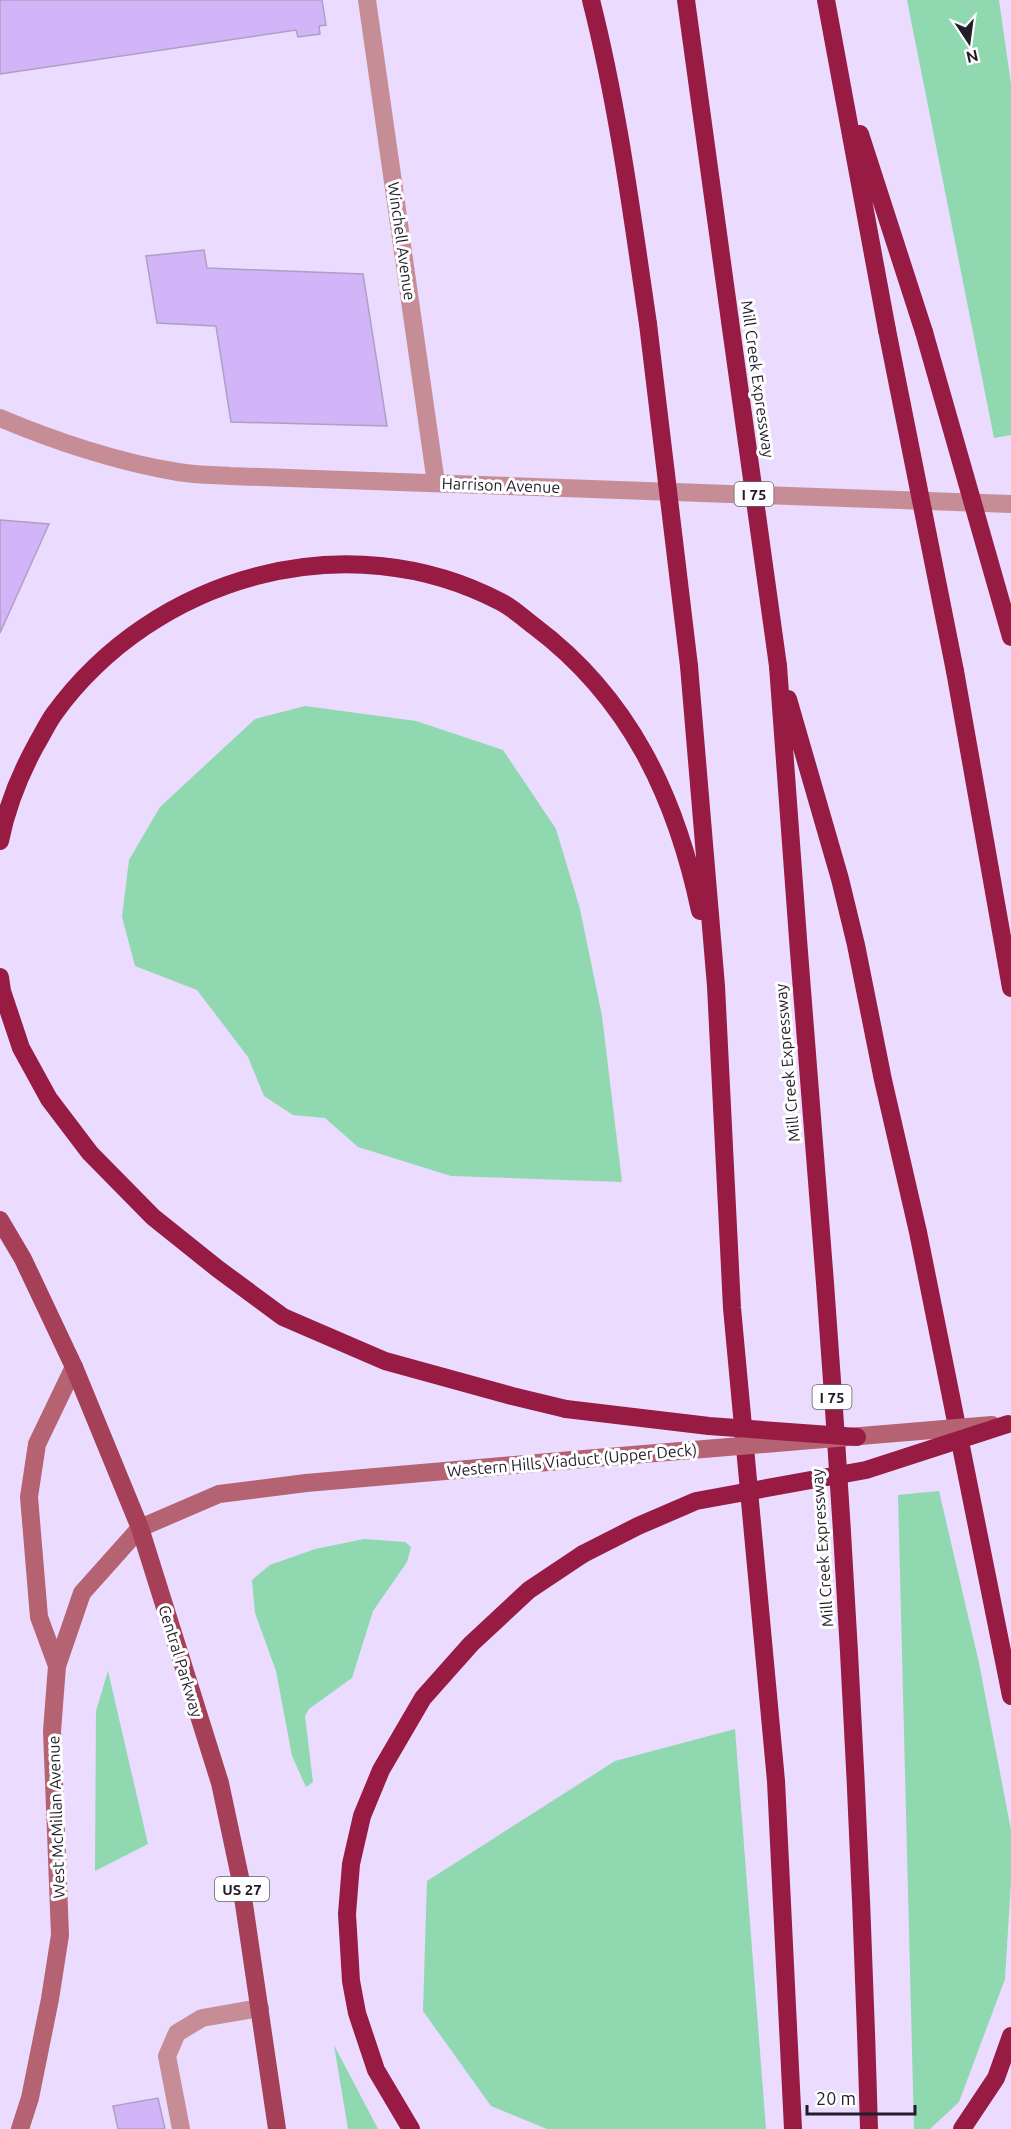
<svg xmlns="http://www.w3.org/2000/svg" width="1011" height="2129" font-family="Ubuntu,sans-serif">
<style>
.green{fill:#90d8b0}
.building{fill:#d2b4f9;stroke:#aea0c1;stroke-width:1.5}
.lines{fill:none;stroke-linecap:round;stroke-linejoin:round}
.lane{stroke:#c78d97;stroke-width:18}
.street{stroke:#c78d97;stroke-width:18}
.secondary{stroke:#b56272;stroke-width:18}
.primary{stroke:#a64058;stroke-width:18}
.highway{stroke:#971b43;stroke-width:18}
.secondary-bridge{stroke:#b56272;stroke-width:18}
.highway-bridge{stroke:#971b43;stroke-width:18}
.labels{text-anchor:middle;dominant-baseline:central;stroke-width:6;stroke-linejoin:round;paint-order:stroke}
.shield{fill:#fff;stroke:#646169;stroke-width:1.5}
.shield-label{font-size:15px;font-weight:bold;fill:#221d29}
.street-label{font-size:16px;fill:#221d29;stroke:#fff}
</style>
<rect width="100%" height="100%" fill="#eadbff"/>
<path class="green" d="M 907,0 L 999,0 L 1011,84 L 1011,435 L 994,438 Z
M 305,706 L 416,721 L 503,750 L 556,829 L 580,909 L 602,1016 L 622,1182 L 451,1176 L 358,1147 L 325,1118 L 293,1115 L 264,1096 L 248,1057 L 197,990 L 135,966 L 122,917 L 129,860 L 160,807 L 255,719 Z
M 939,1491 L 979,1663 L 1011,1830 L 1011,1881 L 1005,1979 L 959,2102 L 930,2129 L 914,2129 L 898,1495 Z
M 364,1539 L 405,1542 L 411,1547 L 407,1562 L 373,1611 L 352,1678 L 309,1709 L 305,1716 L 313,1782 L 306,1787 L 292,1756 L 276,1671 L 255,1613 L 252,1580 L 270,1565 L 315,1549 Z
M 108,1671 L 148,1844 L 95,1871 L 96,1711 Z
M 735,1729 L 766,2129 L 547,2129 L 491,2106 L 423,2011 L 427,1881 L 615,1761 Z
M 334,2045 L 378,2129 L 348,2129 Z"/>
<path class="building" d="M 0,0 L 322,0 L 326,25 L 319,26 L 320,34 L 298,37 L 296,30 L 0,74 Z
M 204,250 L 207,268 L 363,274 L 387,426 L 231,422 L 216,326 L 157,323 L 146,256 Z
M 0,520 L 49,524 L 0,633 Z
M 158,2098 L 165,2129 L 118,2129 L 113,2106 Z"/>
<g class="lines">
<path class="lane" d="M 181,2129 L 167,2056 L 177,2033 L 202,2018 L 260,2008"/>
<path class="street" d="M 367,0 L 436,483
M 0,418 C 54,441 121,463 178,472 C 195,475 213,475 230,476 L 1011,504"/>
<path class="secondary" d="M 57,1666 L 39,1617 L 29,1497 L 37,1444 L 74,1367
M 20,2129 L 30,2098 L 50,1999 L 60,1935 L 52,1731 L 57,1666 L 82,1593 L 140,1528 L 219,1494 L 306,1483 L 572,1460"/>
<path class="primary" d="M 0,1220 L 23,1259 L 74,1367 L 140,1528 L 220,1783 L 240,1877 L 277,2129"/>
<path class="highway" d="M 591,0 C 618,106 632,215 648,324
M 686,0 L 730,321
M 826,0 L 887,330
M 860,134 L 924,332
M 689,666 L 716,986 L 732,1308 L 776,1781 L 793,2129
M 778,666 C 792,872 809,1077 825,1283 C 846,1564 861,1847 869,2129
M 955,671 L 1011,988
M 788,699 L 840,879 L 856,945 L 883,1080 L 918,1232 L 1011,1696
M 0,841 C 7,806 19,776 36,745 C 42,735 47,724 54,714 C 154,576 347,521 501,602 C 513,608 523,618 534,626 C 630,698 676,797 700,911
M 0,977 L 2,991 L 21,1048 L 49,1099 L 90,1153 L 153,1217 L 218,1269 L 283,1317 L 385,1361 L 512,1396 L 566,1409
M 411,2129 L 376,2070 L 357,2013 L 351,1981 L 347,1914 L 351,1864 L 362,1816 L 381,1770 L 423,1698 L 471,1644 L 529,1590 L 583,1554
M 962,2129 L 996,2078 L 1011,2036"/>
<path class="secondary-bridge" d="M 572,1460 L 992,1425"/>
<path class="highway-bridge" d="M 730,321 L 778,666
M 648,324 L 689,666
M 887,330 L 955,671
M 924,332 L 1011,637
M 566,1409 L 709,1426 L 857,1437
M 583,1554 L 638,1526 L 696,1501 L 866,1470 L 1008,1424"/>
</g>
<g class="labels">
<g class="shield">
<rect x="734.5" y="482" width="39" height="24" rx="4.5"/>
<rect x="812.5" y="1385" width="39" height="24" rx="4.5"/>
<rect x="215" y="1877" width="54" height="24" rx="4.5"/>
</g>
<g class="shield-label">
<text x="754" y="494">I 75</text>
<text x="832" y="1397">I 75</text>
<text x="242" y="1889">US 27</text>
</g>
<g class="street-label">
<text transform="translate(402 241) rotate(82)">Winchell Avenue</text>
<text transform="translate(758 379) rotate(82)">Mill Creek Expressway</text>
<text transform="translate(501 485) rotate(2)">Harrison Avenue</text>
<text transform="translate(787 1063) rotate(-95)">Mill Creek Expressway</text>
<text transform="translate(572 1460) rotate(-5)">Western Hills Viaduct (Upper Deck)</text>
<text transform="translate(822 1548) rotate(-94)">Mill Creek Expressway</text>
<text transform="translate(181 1661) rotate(73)">Central Parkway</text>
<text transform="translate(56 1817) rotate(-92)">West McMillan Avenue</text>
</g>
</g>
<g transform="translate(969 42) rotate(167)" stroke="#ffffff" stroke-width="4.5" paint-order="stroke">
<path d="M0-4.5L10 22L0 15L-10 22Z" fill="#221d29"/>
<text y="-9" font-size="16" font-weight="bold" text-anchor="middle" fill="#221d29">N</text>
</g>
<path d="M807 2105v9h108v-9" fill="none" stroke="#221d29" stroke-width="3"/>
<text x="816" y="2105" font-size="18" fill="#221d29" stroke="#ffffff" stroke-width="4.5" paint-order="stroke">20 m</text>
</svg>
